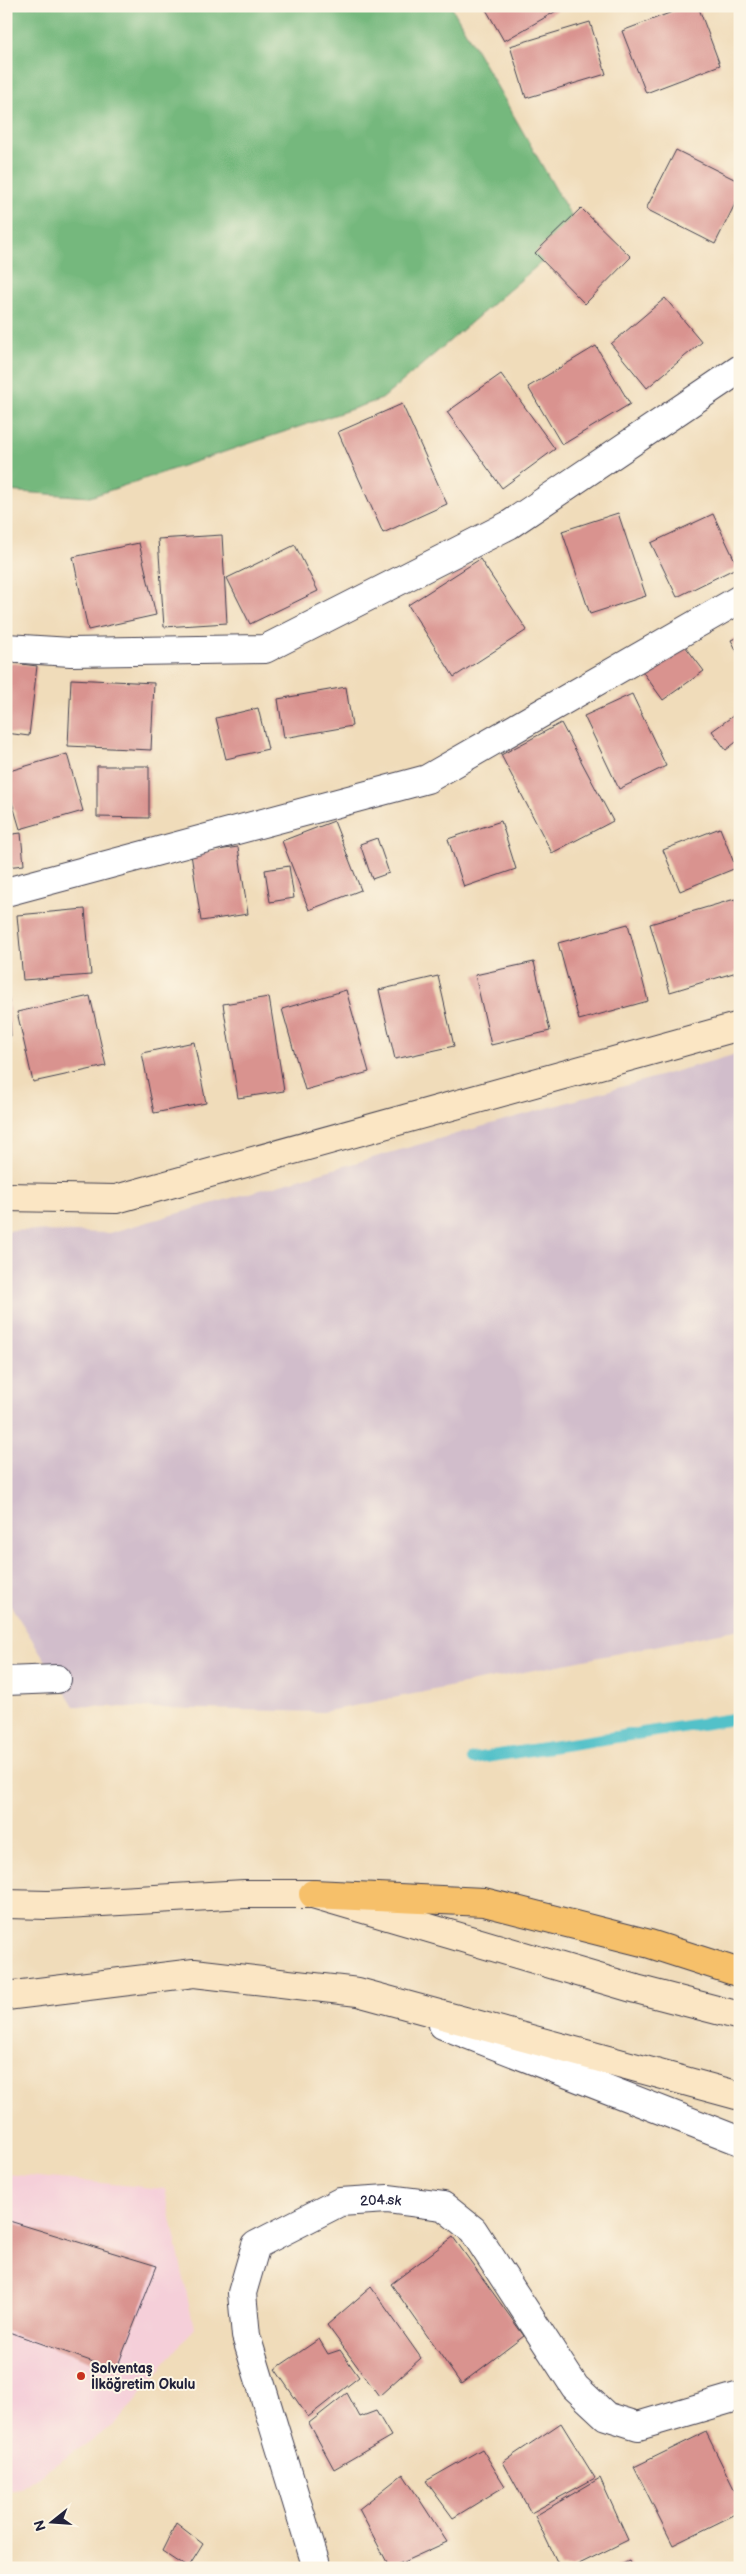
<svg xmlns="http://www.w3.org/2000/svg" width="746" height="2574" font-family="'Balsamiq Sans',sans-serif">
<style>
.built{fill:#f5cfd9}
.industrial{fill:#d1bdcb}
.forest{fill:#74b87d;stroke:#4b6d5c}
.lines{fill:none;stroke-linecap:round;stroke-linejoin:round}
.stream{stroke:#53c1c9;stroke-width:12}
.building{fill:#d9938f}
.street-casing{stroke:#413e4e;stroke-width:30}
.secondary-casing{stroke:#413e4e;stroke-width:30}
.highway-casing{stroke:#413e4e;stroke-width:30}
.street{stroke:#fff;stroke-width:28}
.secondary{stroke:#fbe6c4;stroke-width:28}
.highway{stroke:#f6c06b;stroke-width:28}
.poi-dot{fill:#c8321e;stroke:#fcf5e5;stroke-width:2}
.labels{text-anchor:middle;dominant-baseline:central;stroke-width:4;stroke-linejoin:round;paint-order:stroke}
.street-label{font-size:14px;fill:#22223b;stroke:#fcf5e5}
.poi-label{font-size:14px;font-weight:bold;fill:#22223b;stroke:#fcf5e5;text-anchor:start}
</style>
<rect width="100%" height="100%" fill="#fcf5e5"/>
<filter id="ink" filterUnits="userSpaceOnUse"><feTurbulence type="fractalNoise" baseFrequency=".02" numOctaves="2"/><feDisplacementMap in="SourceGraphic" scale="10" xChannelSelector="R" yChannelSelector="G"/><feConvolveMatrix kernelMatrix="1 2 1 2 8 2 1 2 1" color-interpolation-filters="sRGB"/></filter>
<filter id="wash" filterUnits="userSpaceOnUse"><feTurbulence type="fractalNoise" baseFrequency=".0096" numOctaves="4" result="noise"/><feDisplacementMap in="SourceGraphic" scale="20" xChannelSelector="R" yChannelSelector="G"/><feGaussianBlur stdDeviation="1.12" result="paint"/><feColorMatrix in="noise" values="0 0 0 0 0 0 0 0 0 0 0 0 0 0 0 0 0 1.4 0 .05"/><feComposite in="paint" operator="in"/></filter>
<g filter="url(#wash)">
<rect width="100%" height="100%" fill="#f0dcba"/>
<path class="built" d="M 6,2174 L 165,2189 L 194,2328 L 116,2424 L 19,2489 L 6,2491 Z"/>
<path class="industrial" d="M 740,1053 L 740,1629 L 323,1712 L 74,1706 L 6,1598 L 6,1230 L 109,1233 Z"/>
<path class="forest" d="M 6,6 L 451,6 L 579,230 L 382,399 L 90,497 L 6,491 Z"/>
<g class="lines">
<path class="stream" d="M 473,1759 L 740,1718"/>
</g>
<g id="blocks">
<path class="building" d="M 484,6 L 565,6 L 504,41 Z
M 688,6 L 698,6 L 720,65 L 646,93 L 622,31 Z
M 590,22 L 606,74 L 526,98 L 510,46 Z
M 676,150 L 740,182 L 740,194 L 715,244 L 646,209 Z
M 581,208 L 631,257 L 585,304 L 535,253 Z
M 665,298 L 702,342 L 647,388 L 611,344 Z
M 596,346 L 630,404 L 562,445 L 528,387 Z
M 501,374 L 555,449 L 502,488 L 447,412 Z
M 402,404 L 447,504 L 383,533 L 338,432 Z
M 618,513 L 646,596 L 590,614 L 562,531 Z
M 713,514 L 738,567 L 677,597 L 651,543 Z
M 222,535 L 227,623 L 164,627 L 158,539 Z
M 139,543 L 156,615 L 88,630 L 73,557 Z
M 295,545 L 318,591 L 250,624 L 227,578 Z
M 480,559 L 527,630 L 454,677 L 408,605 Z
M 740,636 L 740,657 L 731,640 Z
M 682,642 L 704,671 L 663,700 L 642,671 Z
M 6,662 L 37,666 L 29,736 L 6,733 Z
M 71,679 L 154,683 L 151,750 L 68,746 Z
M 346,687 L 352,726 L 284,738 L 278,699 Z
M 632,694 L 666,766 L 619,789 L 584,716 Z
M 258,708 L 268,749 L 226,759 L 216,718 Z
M 740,711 L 740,739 L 726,750 L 712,731 Z
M 561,723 L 613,821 L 552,853 L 501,755 Z
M 67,754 L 83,811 L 20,829 L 6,782 L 6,772 Z
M 97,766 L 149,766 L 149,818 L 97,817 Z
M 334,821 L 361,890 L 309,910 L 282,841 Z
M 501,821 L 516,869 L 464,887 L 448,839 Z
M 720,828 L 736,868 L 680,891 L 663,850 Z
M 21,833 L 24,865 L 6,867 L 6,835 Z
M 377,838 L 389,873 L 372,879 L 360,844 Z
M 238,847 L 248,914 L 201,921 L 191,854 Z
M 289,866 L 294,898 L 270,902 L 265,870 Z
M 735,899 L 740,915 L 740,971 L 670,992 L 650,924 Z
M 85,909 L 91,975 L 23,980 L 17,915 Z
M 628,924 L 648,1001 L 579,1020 L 558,943 Z
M 534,962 L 550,1031 L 491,1045 L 475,975 Z
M 438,976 L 454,1046 L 395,1059 L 379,990 Z
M 6,989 L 8,989 L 11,1036 L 6,1037 Z
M 346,990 L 369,1072 L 305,1090 L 282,1009 Z
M 90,996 L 106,1066 L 33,1082 L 17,1012 Z
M 269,997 L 284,1091 L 238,1098 L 223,1004 Z
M 194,1042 L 206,1103 L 154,1113 L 142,1053 Z
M 6,2220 L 157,2266 L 116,2370 L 6,2331 Z
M 453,2237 L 524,2336 L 461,2384 L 391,2284 Z
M 371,2287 L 421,2358 L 379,2396 L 327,2325 Z
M 319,2339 L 328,2354 L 340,2350 L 359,2377 L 308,2417 L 275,2369 Z
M 347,2393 L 360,2417 L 376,2411 L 391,2436 L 334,2469 L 309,2423 Z
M 561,2423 L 595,2478 L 531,2513 L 503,2462 Z
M 706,2432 L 740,2501 L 740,2512 L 673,2545 L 634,2467 Z
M 482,2449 L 505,2486 L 453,2518 L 426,2481 Z
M 403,2474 L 447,2542 L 390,2568 L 359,2509 Z
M 600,2478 L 628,2540 L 571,2568 L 560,2568 L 535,2516 Z
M 176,2523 L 203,2544 L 188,2568 L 162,2551 Z
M 629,2561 L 632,2568 L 614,2568 Z"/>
</g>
</g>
<g filter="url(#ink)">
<use href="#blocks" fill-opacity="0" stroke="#413e4e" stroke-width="1"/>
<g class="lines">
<g class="street-casing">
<g id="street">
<path d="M 6,648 L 71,652 L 265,649 L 509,525 L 740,369"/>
<path d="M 6,892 L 427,779 L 740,599"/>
<path d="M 6,1681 L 57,1679"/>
<path d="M 443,2025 L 740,2141"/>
<path id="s1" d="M 317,2568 L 246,2336 L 242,2293 L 256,2245 L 340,2202 L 388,2199 L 443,2206 L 473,2230 L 575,2387 L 606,2416 L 638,2426 L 740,2396"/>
</g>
</g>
<g class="secondary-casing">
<path id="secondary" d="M 6,1197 L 116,1199 L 740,1026
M 6,1904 L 48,1905 L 245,1894 L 313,1894 L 636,1989 L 740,2016
M 6,1996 L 194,1973 L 358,1992 L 740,2096"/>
</g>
<g class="highway-casing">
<path id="highway" d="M 313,1894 L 484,1902 L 650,1944 L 740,1973"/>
</g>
<use href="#street" class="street"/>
<use href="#secondary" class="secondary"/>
<use href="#highway" class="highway"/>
</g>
</g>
<circle class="poi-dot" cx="81" cy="2376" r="5"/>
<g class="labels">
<g class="street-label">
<text stroke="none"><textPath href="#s1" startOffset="471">204.sk</textPath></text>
</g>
<g class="poi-label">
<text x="91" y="2368">Solventaş<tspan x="91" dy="16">İlköğretim Okulu</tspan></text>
</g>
</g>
<rect width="746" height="2574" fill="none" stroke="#fcf5e5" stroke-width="25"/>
<g transform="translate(52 2522) rotate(253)" stroke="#fcf5e5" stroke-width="4" paint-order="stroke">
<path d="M0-4L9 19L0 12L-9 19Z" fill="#22223b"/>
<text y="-8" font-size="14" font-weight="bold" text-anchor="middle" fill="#22223b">N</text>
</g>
</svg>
